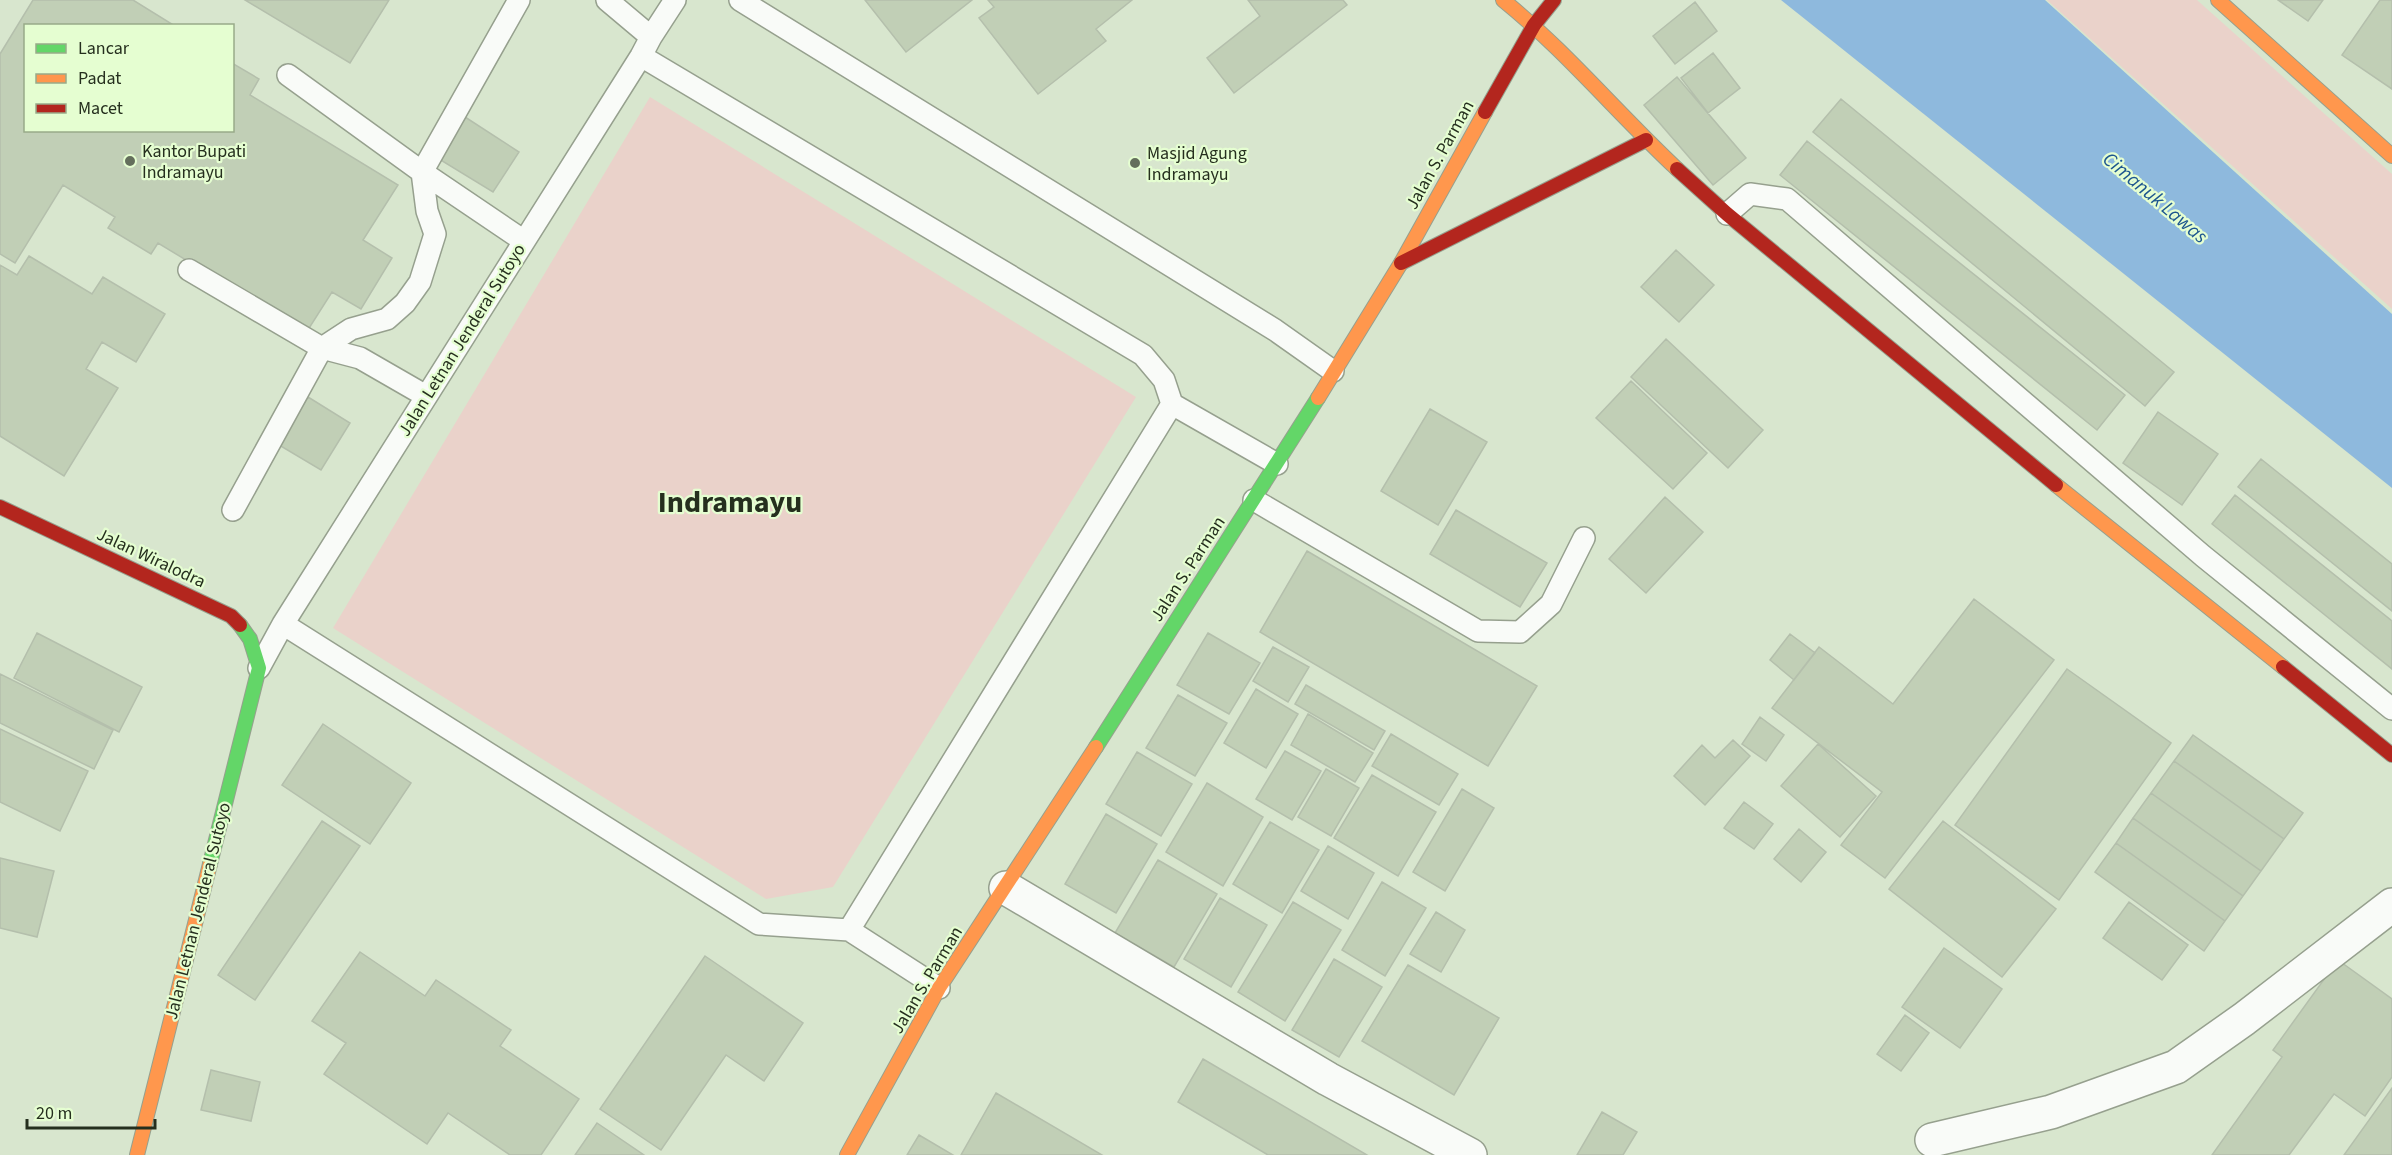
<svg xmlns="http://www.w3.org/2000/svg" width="2392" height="1155" font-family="'Source Sans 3',sans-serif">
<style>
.green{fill:#ead2ca}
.water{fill:#8eb9dd}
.building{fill:#c1cfb6;stroke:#b4bfac;stroke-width:1.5}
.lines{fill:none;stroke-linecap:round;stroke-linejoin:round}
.lane-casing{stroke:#96a08e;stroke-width:24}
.street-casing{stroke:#96a08e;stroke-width:36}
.fast-casing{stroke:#96a08e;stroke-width:16}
.slow-casing{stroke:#96a08e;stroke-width:16}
.jam-casing{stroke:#96a08e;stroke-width:16}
.lane{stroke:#f9fbf8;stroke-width:21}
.street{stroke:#f9fbf8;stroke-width:33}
.fast{stroke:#63d668;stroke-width:14}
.slow{stroke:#ff974d;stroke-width:14}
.jam{stroke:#b3261e;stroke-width:14}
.poi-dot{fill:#646f5c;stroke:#e5fed1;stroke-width:2}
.labels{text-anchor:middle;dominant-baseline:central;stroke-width:4.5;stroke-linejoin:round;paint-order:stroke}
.poi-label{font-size:18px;fill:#252f1e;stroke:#e5fed1;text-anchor:start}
.street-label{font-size:18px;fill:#252f1e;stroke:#e5fed1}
.water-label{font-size:20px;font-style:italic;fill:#1d568f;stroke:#e5fed1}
.town-label{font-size:30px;font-weight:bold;fill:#252f1e;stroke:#e5fed1}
</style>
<rect width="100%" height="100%" fill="#d8e6ce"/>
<path class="green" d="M 2047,0 L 2197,0 L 2392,174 L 2392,309 Z
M 650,97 L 1136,397 L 833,887 L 766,899 L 333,628 Z"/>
<path class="water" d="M 1781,0 L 2045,0 L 2392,314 L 2392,488 Z"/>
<path class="building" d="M 33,0 L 133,0 L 175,26 L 26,26 L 26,130 L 232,130 L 232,63 L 259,79 L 250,95 L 398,185 L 363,240 L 392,258 L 361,309 L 332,292 L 306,333 L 158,243 L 151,254 L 108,228 L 115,217 L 63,185 L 15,263 L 0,254 L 0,54 Z
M 245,0 L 389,0 L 350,63 Z
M 865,0 L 972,0 L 906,52 Z
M 988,0 L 1132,0 L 1096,29 L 1106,41 L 1038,94 L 979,18 L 994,7 Z
M 1248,0 L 1343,0 L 1347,5 L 1234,93 L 1207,58 L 1260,16 Z
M 2278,0 L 2323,0 L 2308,21 Z
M 2380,0 L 2392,0 L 2392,89 L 2342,55 Z
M 1695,2 L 1717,31 L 1675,64 L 1653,36 Z
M 1713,53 L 1740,88 L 1708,113 L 1681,78 Z
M 1677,77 L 1746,158 L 1713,185 L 1644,105 Z
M 1841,99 L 2174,372 L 2145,406 L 1813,132 Z
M 465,117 L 519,152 L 493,192 L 439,159 Z
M 1807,141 L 2125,395 L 2097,430 L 1780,175 Z
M 1676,250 L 1714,285 L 1679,322 L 1641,287 Z
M 29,256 L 92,294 L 103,277 L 165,314 L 136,362 L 102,342 L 86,369 L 118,388 L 64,476 L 0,436 L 0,265 L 17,275 Z
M 1666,339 L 1763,430 L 1728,468 L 1631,377 Z
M 1631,381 L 1707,453 L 1673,489 L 1596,418 Z
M 308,397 L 350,423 L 321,470 L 279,445 Z
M 1430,409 L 1487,442 L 1438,525 L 1381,491 Z
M 2158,412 L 2218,454 L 2182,505 L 2123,463 Z
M 2261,459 L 2392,564 L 2392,611 L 2238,487 Z
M 2235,495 L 2392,621 L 2392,669 L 2212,524 Z
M 1665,497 L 1703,532 L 1646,593 L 1609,559 Z
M 1456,510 L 1547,563 L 1520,607 L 1430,554 Z
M 1307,551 L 1537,686 L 1488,766 L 1260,632 Z
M 1974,599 L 2054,660 L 1885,878 L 1841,845 L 1882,792 L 1772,708 L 1819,647 L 1893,704 Z
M 37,633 L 142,687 L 119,732 L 14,678 Z
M 1208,633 L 1260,663 L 1229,714 L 1177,685 Z
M 1790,634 L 1815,653 L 1794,680 L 1770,660 Z
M 1273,647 L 1309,667 L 1288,702 L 1253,681 Z
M 2067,669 L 2171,743 L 2059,900 L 1955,825 Z
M 0,674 L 113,730 L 94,769 L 0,723 Z
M 1306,685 L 1385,731 L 1374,750 L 1295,704 Z
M 1256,689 L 1298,714 L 1266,768 L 1224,743 Z
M 1178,695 L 1227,723 L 1195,776 L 1146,748 Z
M 1308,714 L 1373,753 L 1355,782 L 1291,745 Z
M 1760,717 L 1784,735 L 1766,761 L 1742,744 Z
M 323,724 L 411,783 L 370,844 L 282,785 Z
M 0,729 L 88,771 L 60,831 L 0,802 Z
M 1391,734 L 1458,774 L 1439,805 L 1372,766 Z
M 2193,735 L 2303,813 L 2284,839 L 2174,761 Z
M 1733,740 L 1750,756 L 1705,805 L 1674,776 L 1702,745 L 1715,758 Z
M 1818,744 L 1876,796 L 1840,837 L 1781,786 Z
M 1285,751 L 1321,771 L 1292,820 L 1256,799 Z
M 1137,752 L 1192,784 L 1161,836 L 1106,804 Z
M 2174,761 L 2284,839 L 2261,871 L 2151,793 Z
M 1326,769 L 1359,788 L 1331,836 L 1298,817 Z
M 1372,775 L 1436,812 L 1398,876 L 1334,838 Z
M 1207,783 L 1263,817 L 1223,886 L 1166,852 Z
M 1462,789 L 1494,808 L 1445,891 L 1413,872 Z
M 2151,793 L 2261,871 L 2243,896 L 2133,818 Z
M 1744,802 L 1773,824 L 1754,849 L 1724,828 Z
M 1106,814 L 1157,844 L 1116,913 L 1065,884 Z
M 2133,818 L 2243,896 L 2225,921 L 2116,843 Z
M 322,821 L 360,846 L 255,1000 L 218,975 Z
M 1943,821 L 2056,909 L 2002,977 L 1889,889 Z
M 1270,822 L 1319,850 L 1282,913 L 1233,884 Z
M 1799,829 L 1826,852 L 1801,882 L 1774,859 Z
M 2116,843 L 2225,921 L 2204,951 L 2095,872 Z
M 1328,846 L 1374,873 L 1348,919 L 1301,891 Z
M 0,858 L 54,871 L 37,937 L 0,928 Z
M 1158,860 L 1217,894 L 1174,967 L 1115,933 Z
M 1382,882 L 1426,908 L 1385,976 L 1342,950 Z
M 1220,898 L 1267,925 L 1231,987 L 1184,959 Z
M 1293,902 L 1341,930 L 1285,1021 L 1238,992 Z
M 2129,902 L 2188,945 L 2162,980 L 2103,938 Z
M 1436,912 L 1465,930 L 1441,972 L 1410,954 Z
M 1944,948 L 2002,989 L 1960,1048 L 1902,1007 Z
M 360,952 L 425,996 L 436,980 L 511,1030 L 500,1046 L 579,1099 L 541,1155 L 510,1155 L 448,1113 L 427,1144 L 324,1074 L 346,1043 L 312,1021 Z
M 705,956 L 803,1023 L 764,1081 L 726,1055 L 661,1150 L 600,1109 Z
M 1334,959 L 1382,987 L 1339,1057 L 1292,1030 Z
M 2338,960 L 2392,999 L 2392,1077 L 2365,1116 L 2334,1094 L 2289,1155 L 2212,1155 L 2282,1057 L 2273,1050 Z
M 1408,965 L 1499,1018 L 1454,1095 L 1362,1041 Z
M 1905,1015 L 1929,1033 L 1901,1071 L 1877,1054 Z
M 1203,1059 L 1367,1155 L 1268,1155 L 1178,1102 Z
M 211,1070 L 260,1082 L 251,1121 L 201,1110 Z
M 2392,1088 L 2392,1155 L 2344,1155 Z
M 996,1093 L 1102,1155 L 961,1155 Z
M 1602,1112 L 1637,1132 L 1623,1155 L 1577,1155 Z
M 597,1123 L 644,1155 L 575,1155 Z
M 919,1135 L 953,1155 L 907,1155 Z"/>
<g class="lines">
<g class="lane-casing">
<path id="lane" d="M 607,0 L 651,37 L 675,0
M 740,0 L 1275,330 L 1333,371
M 641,56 L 1143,355 L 1164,380 L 1172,404 L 1277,464
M 288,75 L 422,172 L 524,241
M 1727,214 L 1750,194 L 1787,199 L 2203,556 L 2392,709
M 189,270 L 322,348 L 360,358 L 426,396
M 1254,500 L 1478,631 L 1520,632 L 1551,604 L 1584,538
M 233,510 L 322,348 L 351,329 L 387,319 L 405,303 L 420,282 L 435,234 L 427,211 L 422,172 L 519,0
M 283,624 L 759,924 L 849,930 L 1172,404
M 259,668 L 283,624 L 641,56 L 651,37
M 849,930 L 939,988"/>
</g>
<g class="street-casing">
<path id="street" d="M 1006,888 L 1328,1079 L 1470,1155
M 1932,1140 L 2051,1112 L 2176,1067 L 2244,1019 L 2392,905"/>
</g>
<g class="fast-casing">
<path id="fast" d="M 1096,747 L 1318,398
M 210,864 L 259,668 L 250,639 L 240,625"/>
</g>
<g class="slow-casing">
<path id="slow" d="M 1503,0 C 1566,51 1618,114 1677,169
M 2218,0 L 2392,156
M 1318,398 L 1401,263 L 1485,112
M 2056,485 L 2283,667
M 137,1155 L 210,864
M 847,1155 L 939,988 L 1096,747"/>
</g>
<g class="jam-casing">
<path id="jam" d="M 1485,112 L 1534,25 L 1554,0
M 1677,169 L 1727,214 L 2056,485
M 1401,263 L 1646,140
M 0,507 L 231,616 L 240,625
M 2283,667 L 2392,755"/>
</g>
<use href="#lane" class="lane"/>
<use href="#street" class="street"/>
<use href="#fast" class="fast"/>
<use href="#slow" class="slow"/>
<use href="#jam" class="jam"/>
</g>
<g class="poi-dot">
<circle cx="130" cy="161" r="6"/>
<circle cx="1135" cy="163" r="6"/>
</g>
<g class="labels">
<g class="poi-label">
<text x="142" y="151">Kantor Bupati<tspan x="142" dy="21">Indramayu</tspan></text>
<text x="1147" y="153">Masjid Agung<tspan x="1147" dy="21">Indramayu</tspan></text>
</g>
<g class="street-label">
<text transform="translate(1440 155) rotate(-61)">Jalan S. Parman</text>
<text transform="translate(462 340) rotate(-58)">Jalan Letnan Jenderal Sutoyo</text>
<text transform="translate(151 558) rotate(25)">Jalan Wiralodra</text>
<text transform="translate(1188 569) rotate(-57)">Jalan S. Parman</text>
<text transform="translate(198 911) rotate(-76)">Jalan Letnan Jenderal Sutoyo</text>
<text transform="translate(927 980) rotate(-59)">Jalan S. Parman</text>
</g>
<g class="water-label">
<text transform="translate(2155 198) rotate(40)">Cimanuk Lawas</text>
</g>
<g class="town-label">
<text x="730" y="502">Indramayu</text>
</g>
</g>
<rect x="24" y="24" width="210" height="108" fill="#e5fed1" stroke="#98ab89" stroke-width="1.5"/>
<rect x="36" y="44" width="30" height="9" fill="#63d668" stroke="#98ab89" stroke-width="1.5"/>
<text x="78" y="54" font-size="18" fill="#252f1e">Lancar</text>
<rect x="36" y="74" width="30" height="9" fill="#ff974d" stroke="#98ab89" stroke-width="1.5"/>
<text x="78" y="84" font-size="18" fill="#252f1e">Padat</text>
<rect x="36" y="104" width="30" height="9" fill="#b3261e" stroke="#98ab89" stroke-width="1.5"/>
<text x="78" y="114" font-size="18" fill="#252f1e">Macet</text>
<path d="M27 1119v9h128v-9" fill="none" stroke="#252f1e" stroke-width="3"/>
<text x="36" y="1119" font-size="18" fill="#252f1e" stroke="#e5fed1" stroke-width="4.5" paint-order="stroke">20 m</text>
</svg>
